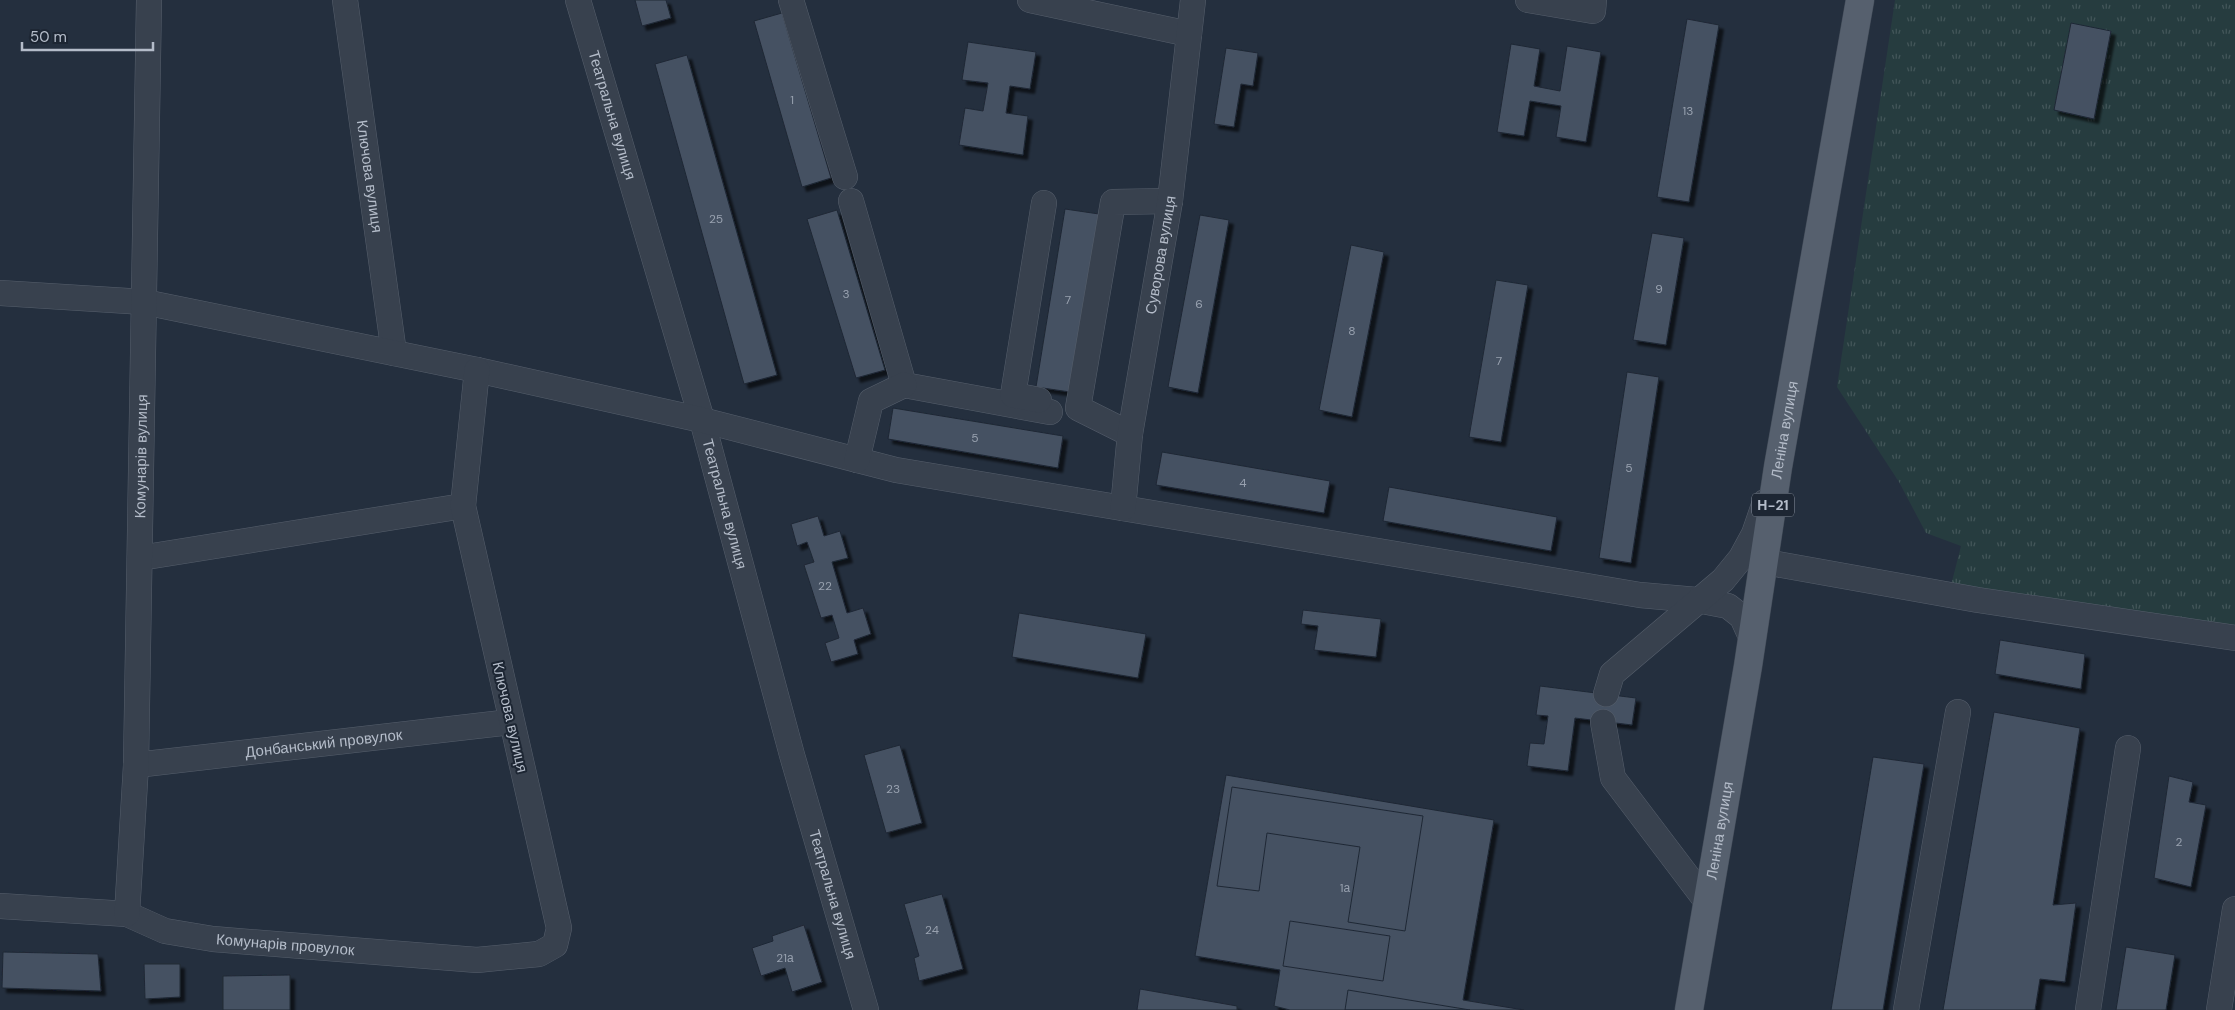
<svg xmlns="http://www.w3.org/2000/svg" width="2235" height="1010" font-family="'DM Sans',sans-serif">
<style>
.park{fill:url(#park-tufts)}
.building{fill:#455162;stroke:#1f2835;filter:url(#shadow)}
.lines{fill:none;stroke-linecap:round;stroke-linejoin:round}
.minor-casing{stroke:#565f6c;stroke-width:26}
.major-casing{stroke:#414a57;stroke-width:29}
.minor{stroke:#38414e;stroke-width:25}
.major{stroke:#56606e;stroke-width:28}
.labels{text-anchor:middle;dominant-baseline:central;stroke-width:4;stroke-linejoin:round;paint-order:stroke}
.number-label{font-size:12px;fill:#98a1af}
.shield{fill:#1d2633;stroke:#878f9c;stroke-width:1}
.shield-label{font-size:14px;font-weight:bold;fill:#b4bcc9}
.street-label{font-size:15px;fill:#b4bcc9;stroke:#1d2633}
</style>
<defs>
<pattern id="park-tufts" width="24" height="20" patternUnits="userSpaceOnUse" patternTransform="scale(1.25)"><rect width="24" height="20" fill="#263c3f"/><path d="M3 7l-1-3M5 7V3M7 7l1-3M15 17l-1-3M17 17v-4M19 17l1-3" fill="none" stroke="#435659"/></pattern>
<filter id="shadow"><feDropShadow dx="4.5" dy="4.5" stdDeviation="1" flood-color="#0009"/></filter>
</defs>
<rect width="100%" height="100%" fill="#242f3e"/>
<path class="park" d="M 1895,0 L 2235,0 L 2235,640 L 1948,597 L 1961,546 L 1926,533 L 1899,482 L 1837,387 Z"/>
<path class="building" d="M 635,0 L 666,0 L 671,18 L 642,26 Z
M 782,13 L 831,178 L 802,187 L 754,21 Z
M 1687,19 L 1719,25 L 1689,202 L 1657,197 Z
M 2071,23 L 2111,31 L 2094,119 L 2054,110 Z
M 968,42 L 1036,52 L 1030,89 L 1010,86 L 1006,113 L 1028,116 L 1023,155 L 959,145 L 965,108 L 983,111 L 988,83 L 962,80 Z
M 1511,44 L 1540,49 L 1534,86 L 1560,91 L 1567,46 L 1601,52 L 1586,142 L 1556,137 L 1561,106 L 1530,101 L 1524,136 L 1497,132 Z
M 1226,48 L 1258,53 L 1253,86 L 1241,84 L 1234,127 L 1214,124 Z
M 687,55 L 777,375 L 744,384 L 655,64 Z
M 1065,209 L 1099,214 L 1070,392 L 1036,387 Z
M 837,210 L 885,370 L 856,378 L 807,219 Z
M 1200,215 L 1229,220 L 1198,393 L 1168,387 Z
M 1652,233 L 1684,238 L 1666,345 L 1633,340 Z
M 1351,245 L 1384,252 L 1352,417 L 1319,410 Z
M 1496,280 L 1528,285 L 1501,442 L 1469,437 Z
M 1627,372 L 1659,377 L 1631,563 L 1599,558 Z
M 893,408 L 1063,436 L 1058,468 L 888,439 Z
M 1162,452 L 1330,481 L 1324,513 L 1156,485 Z
M 1389,487 L 1557,517 L 1551,551 L 1383,521 Z
M 818,516 L 824,536 L 840,531 L 848,558 L 832,562 L 847,613 L 863,608 L 871,634 L 854,640 L 858,654 L 831,662 L 825,643 L 839,638 L 832,615 L 821,618 L 804,565 L 814,562 L 807,542 L 797,546 L 791,524 Z
M 1303,610 L 1381,619 L 1376,657 L 1314,650 L 1318,626 L 1301,624 Z
M 1019,613 L 1146,634 L 1138,678 L 1012,657 Z
M 2000,640 L 2085,654 L 2081,689 L 1995,674 Z
M 1540,686 L 1636,698 L 1632,725 L 1575,718 L 1568,771 L 1527,766 L 1530,743 L 1544,744 L 1548,716 L 1536,715 Z
M 1994,712 L 2080,728 L 2053,905 L 2076,903 L 2065,982 L 2040,979 L 2035,1010 L 1943,1010 Z
M 900,745 L 922,823 L 886,833 L 864,755 Z
M 1873,757 L 1924,764 L 1883,1010 L 1831,1010 Z
M 1226,775 L 1494,820 L 1463,1000 L 1524,1010 L 1290,1010 L 1274,1006 L 1280,970 L 1195,956 Z
M 2169,776 L 2193,782 L 2189,802 L 2206,805 L 2191,887 L 2154,878 Z
M 1232,787 L 1423,816 L 1405,931 L 1348,922 L 1360,847 L 1267,833 L 1259,891 L 1217,886 Z
M 942,894 L 963,969 L 919,981 L 914,958 L 919,956 L 904,904 Z
M 1290,921 L 1390,936 L 1383,981 L 1283,966 Z
M 804,925 L 822,982 L 792,992 L 785,968 L 761,976 L 752,948 L 773,941 L 772,936 Z
M 2126,947 L 2175,955 L 2166,1010 L 2116,1010 Z
M 3,952 L 98,954 L 101,991 L 2,988 Z
M 144,964 L 180,964 L 180,997 L 145,999 Z
M 290,975 L 290,1010 L 223,1010 L 223,976 Z
M 1140,989 L 1237,1006 L 1237,1010 L 1137,1010 Z
M 1348,990 L 1470,1010 L 1345,1010 Z"/>
<g class="lines">
<g class="minor-casing">
<g id="minor">
<path id="s1" d="M 345,0 L 394,353"/>
<path id="s2" d="M 578,0 L 702,420 L 792,755 L 866,1010"/>
<path d="M 791,0 L 845,177"/>
<path d="M 1030,0 L 1189,34"/>
<path d="M 1528,0 L 1593,11 L 1594,0"/>
<path d="M 851,201 L 904,385 L 1050,412"/>
<path d="M 0,293 L 144,302 L 477,370 L 702,420 L 896,470 L 1640,595 L 1697,600 L 1728,606 L 1742,617 L 1752,639"/>
<path d="M 1039,400 L 1013,395 L 1044,203"/>
<path d="M 1130,434 L 1078,408 L 1113,202 L 1170,201"/>
<path d="M 857,460 L 871,401 L 904,385"/>
<path id="s3" d="M 1123,508 L 1130,434 L 1170,201 L 1193,0"/>
<path d="M 140,558 L 463,506"/>
<path d="M 1765,562 L 1978,600 L 2235,638"/>
<path d="M 1606,694 L 1612,674 L 1723,580 L 1741,558 L 1754,534 L 1765,502"/>
<path d="M 1603,722 L 1613,778 L 1707,902"/>
<path id="s4" d="M 136,765 L 511,722"/>
<path id="s5" d="M 0,906 L 127,914 L 165,931 L 213,939 L 477,960 L 539,954 L 555,945 L 559,928 L 463,506 L 477,370"/>
<path id="s6" d="M 127,914 L 136,765 L 149,0"/>
<path d="M 1906,1010 L 1958,712"/>
<path d="M 2088,1010 L 2128,748"/>
<path d="M 2219,1010 L 2235,909"/>
</g>
</g>
<g class="major-casing">
<g id="major">
<path id="s7" d="M 1689,1010 L 1748,666 L 1778,467 L 1860,0"/>
</g>
</g>
<use href="#minor" class="minor"/>
<use href="#major" class="major"/>
</g>
<g class="labels">
<g class="number-label">
<text x="792" y="100">1</text>
<text x="1688" y="111">13</text>
<text x="716" y="219">25</text>
<text x="1659" y="289">9</text>
<text x="846" y="294">3</text>
<text x="1068" y="300">7</text>
<text x="1199" y="304">6</text>
<text x="1352" y="331">8</text>
<text x="1499" y="361">7</text>
<text x="975" y="438">5</text>
<text x="1629" y="468">5</text>
<text x="1243" y="483">4</text>
<text x="825" y="586">22</text>
<text x="893" y="789">23</text>
<text x="2179" y="842">2</text>
<text x="1345" y="888">1а</text>
<text x="932" y="930">24</text>
<text x="785" y="958">21а</text>
</g>
<rect class="shield" x="1752" y="493.5" width="42" height="23" rx="4"/>
<g class="shield-label">
<text x="1773" y="505">Н-21</text>
</g>
<g class="street-label">
<text stroke="none"><textPath href="#s2" startOffset="120">Театральна вулиця</textPath></text>
<text stroke="none"><textPath href="#s1" startOffset="178">Ключова вулиця</textPath></text>
<text stroke="none"><textPath href="#s3" startOffset="256">Суворова вулиця</textPath></text>
<text stroke="none"><textPath href="#s7" startOffset="588">Леніна вулиця</textPath></text>
<text stroke="none"><textPath href="#s6" startOffset="458">Комунарів вулиця</textPath></text>
<text stroke="none"><textPath href="#s2" startOffset="525">Театральна вулиця</textPath></text>
<text transform="translate(510 717) rotate(77)">Ключова вулиця</text>
<text stroke="none"><textPath href="#s4" startOffset="189">Донбанський провулок</textPath></text>
<text stroke="none"><textPath href="#s7" startOffset="182">Леніна вулиця</textPath></text>
<text stroke="none"><textPath href="#s2" startOffset="930">Театральна вулиця</textPath></text>
<text stroke="none"><textPath href="#s5" startOffset="290">Комунарів провулок</textPath></text>
</g>
</g>
<path d="M22 42v8h131v-8" fill="none" stroke="#b4bcc9" stroke-width="2.5"/>
<text x="30" y="42" font-size="15" fill="#b4bcc9" stroke="#1d2633" stroke-width="4" paint-order="stroke">50 m</text>
</svg>
